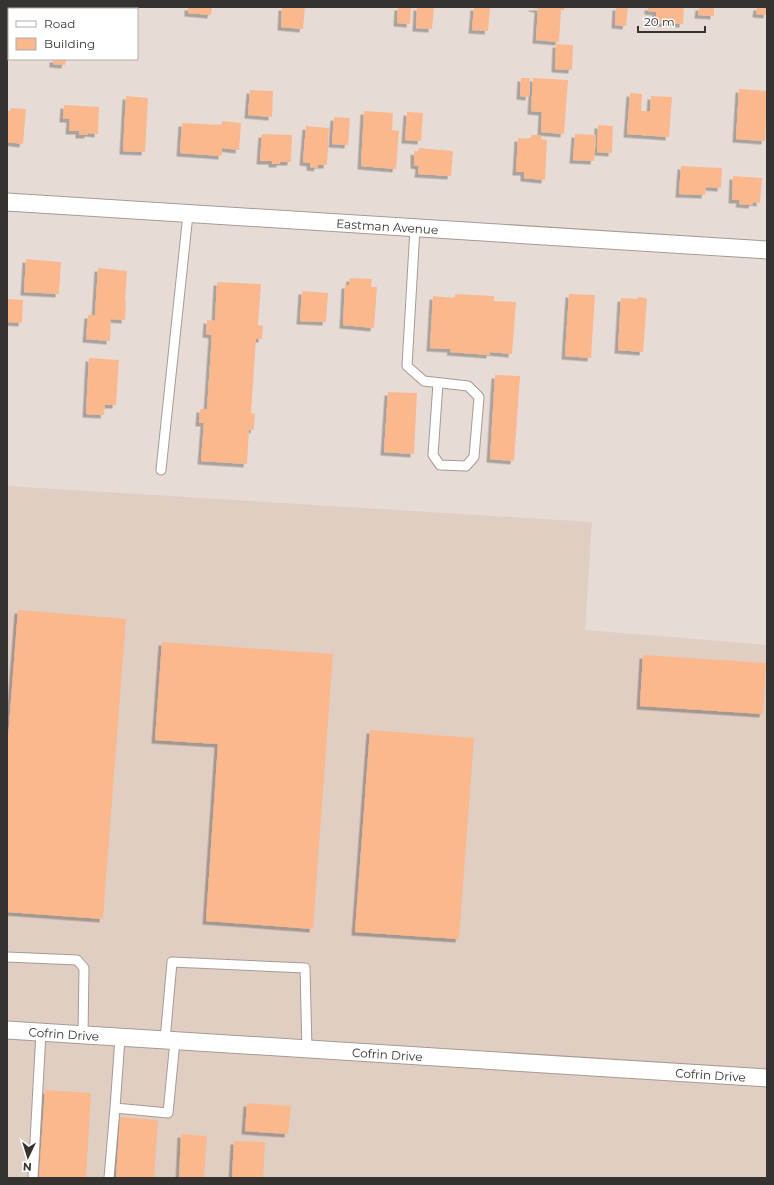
<svg xmlns="http://www.w3.org/2000/svg" width="774" height="1185" font-family="Montserrat,sans-serif">
<style>
.built{fill:#e0cec3}
.building{fill:#fbb88d;filter:url(#shadow)}
.lines{fill:none;stroke-linecap:round;stroke-linejoin:round}
.lane-casing{stroke:#a59b94;stroke-width:11}
.street-casing{stroke:#a59b94;stroke-width:19}
.lane{stroke:#fff;stroke-width:9}
.street{stroke:#fff;stroke-width:17}
.labels{text-anchor:middle;dominant-baseline:central;stroke-width:3;stroke-linejoin:round;paint-order:stroke}
.street-label{font-size:12px;fill:#36322f;stroke:#fff}
</style>
<defs>
<filter id="shadow"><feDropShadow dx="-3.5" dy="3.5" stdDeviation="0" flood-color="#0004"/></filter>
</defs>
<rect width="100%" height="100%" fill="#e7dcd5"/>
<path class="built" d="M 7,486 L 592,522 L 585,630 L 767,645 L 767,1178 L 7,1178 Z"/>
<path class="building" d="M 7,7 L 12,7 L 12,9 L 9,9 L 9,29 L 7,29 Z
M 188,7 L 212,7 L 211,15 L 188,13 Z
M 282,7 L 305,7 L 303,29 L 281,27 Z
M 398,7 L 411,7 L 410,24 L 397,23 Z
M 417,7 L 434,7 L 432,29 L 416,28 Z
M 474,7 L 490,8 L 488,31 L 472,30 Z
M 532,7 L 564,7 L 564,10 L 561,10 L 559,42 L 536,40 L 538,9 L 532,8 Z
M 616,7 L 628,7 L 626,26 L 615,25 Z
M 648,7 L 684,7 L 683,24 L 656,23 L 656,12 L 648,11 Z
M 699,7 L 714,7 L 714,16 L 698,15 Z
M 757,7 L 767,7 L 767,15 L 756,14 Z
M 556,44 L 573,45 L 572,70 L 555,69 Z
M 53,59 L 66,59 L 65,65 L 53,64 Z
M 521,78 L 530,78 L 529,97 L 520,96 Z
M 533,78 L 568,80 L 564,134 L 541,132 L 542,112 L 531,111 Z
M 739,89 L 767,91 L 765,141 L 736,139 Z
M 250,90 L 273,91 L 272,117 L 248,115 Z
M 630,93 L 642,94 L 641,111 L 650,111 L 651,96 L 672,97 L 669,137 L 627,134 Z
M 126,96 L 148,98 L 145,152 L 123,151 Z
M 64,105 L 99,107 L 98,134 L 88,133 L 88,135 L 79,135 L 79,131 L 69,131 L 70,119 L 63,119 Z
M 11,108 L 26,109 L 23,144 L 7,142 L 7,112 L 10,112 Z
M 364,111 L 393,113 L 392,130 L 399,131 L 396,169 L 361,166 Z
M 407,112 L 423,113 L 421,141 L 405,140 Z
M 334,117 L 350,118 L 348,145 L 332,144 Z
M 222,121 L 241,123 L 239,150 L 222,148 L 222,156 L 180,153 L 182,123 L 222,125 Z
M 598,125 L 613,126 L 612,153 L 597,152 Z
M 306,126 L 329,128 L 327,165 L 318,165 L 317,168 L 310,167 L 310,163 L 303,162 Z
M 262,134 L 292,135 L 291,162 L 280,162 L 280,164 L 272,164 L 272,161 L 260,161 Z
M 575,134 L 596,135 L 594,161 L 573,160 Z
M 531,135 L 541,135 L 541,139 L 547,140 L 545,180 L 524,178 L 524,172 L 516,172 L 518,138 L 531,139 Z
M 419,148 L 453,151 L 451,176 L 418,174 L 419,166 L 414,165 L 414,151 L 418,152 Z
M 681,166 L 722,168 L 721,188 L 706,187 L 705,195 L 679,194 Z
M 733,176 L 762,178 L 760,203 L 753,202 L 752,205 L 739,204 L 740,200 L 732,200 Z
M 26,259 L 61,262 L 59,294 L 24,292 Z
M 98,268 L 127,271 L 125,301 L 126,301 L 125,320 L 111,319 L 110,341 L 86,339 L 88,315 L 95,315 Z
M 350,278 L 372,279 L 371,287 L 377,287 L 374,328 L 343,325 L 345,285 L 349,285 Z
M 217,282 L 261,284 L 258,325 L 263,326 L 262,339 L 256,339 L 251,413 L 255,414 L 254,430 L 249,429 L 247,464 L 201,461 L 204,423 L 199,423 L 200,409 L 207,409 L 212,335 L 206,334 L 207,320 L 215,321 Z
M 302,291 L 328,293 L 326,322 L 300,321 Z
M 455,294 L 494,296 L 494,301 L 516,302 L 512,354 L 490,352 L 490,355 L 450,352 L 451,349 L 430,348 L 433,296 L 455,298 Z
M 569,294 L 595,295 L 591,358 L 565,356 Z
M 638,297 L 646,298 L 647,300 L 643,352 L 618,350 L 621,298 L 637,299 Z
M 8,299 L 23,300 L 22,323 L 7,322 Z
M 89,358 L 119,360 L 116,405 L 105,405 L 104,415 L 86,414 Z
M 495,375 L 520,376 L 514,461 L 490,459 Z
M 388,392 L 417,393 L 414,454 L 384,452 Z
M 18,610 L 126,619 L 103,919 L 7,912 L 7,752 Z
M 162,642 L 333,654 L 313,929 L 206,921 L 218,744 L 155,740 Z
M 643,655 L 766,663 L 763,714 L 640,706 Z
M 370,730 L 474,738 L 459,939 L 355,932 Z
M 45,1090 L 91,1093 L 86,1178 L 39,1177 Z
M 247,1103 L 291,1106 L 288,1134 L 245,1131 Z
M 120,1117 L 158,1120 L 154,1178 L 116,1178 Z
M 181,1134 L 207,1136 L 204,1178 L 179,1178 Z
M 234,1141 L 265,1142 L 263,1178 L 232,1178 Z"/>
<g class="lines">
<g class="lane-casing">
<path id="lane" d="M 415,228 L 407,366 L 424,381 L 468,386 L 479,397 L 474,457 L 466,466 L 440,465 L 433,455 L 438,383
M 161,470 L 188,214
M 7,957 L 77,960 L 84,968 L 83,1035
M 120,1038 L 115,1108 L 168,1113 L 175,1041
M 165,1040 L 172,962 L 305,968 L 307,1049
M 33,1178 L 41,1032
M 109,1178 L 115,1108"/>
</g>
<g class="street-casing">
<g id="street">
<path id="s1" d="M 7,202 L 767,250"/>
<path id="s2" d="M 7,1030 L 767,1078"/>
</g>
</g>
<use href="#lane" class="lane"/>
<use href="#street" class="street"/>
</g>
<g class="labels">
<g class="street-label">
<text stroke="none"><textPath href="#s1" startOffset="381">Eastman Avenue</textPath></text>
<text stroke="none"><textPath href="#s2" startOffset="57">Cofrin Drive</textPath></text>
<text stroke="none"><textPath href="#s2" startOffset="381">Cofrin Drive</textPath></text>
<text stroke="none"><textPath href="#s2" startOffset="705">Cofrin Drive</textPath></text>
</g>
</g>
<rect width="774" height="1185" fill="none" stroke="#36322f" stroke-width="16"/>
<rect x="8" y="8" width="130" height="52" fill="#ffffff" stroke="#afadac"/>
<rect x="16" y="21" width="20" height="6" fill="#ffffff" stroke="#afadac"/>
<text x="44" y="28" font-size="12" fill="#36322f">Road</text>
<rect x="16" y="38" width="20" height="12" fill="#fbb88d" stroke="#afadac"/>
<text x="44" y="48" font-size="12" fill="#36322f">Building</text>
<g transform="translate(28 1157) rotate(184)" stroke="#ffffff" stroke-width="3" paint-order="stroke">
<path d="M0-3L7 15L0 10L-7 15Z" fill="#36322f"/>
<text y="-6" font-size="11" font-weight="bold" text-anchor="middle" fill="#36322f">N</text>
</g>
<path d="M638 26v6h67v-6" fill="none" stroke="#36322f" stroke-width="2"/>
<text x="644" y="26" font-size="12" fill="#36322f" stroke="#ffffff" stroke-width="3" paint-order="stroke">20 m</text>
</svg>
